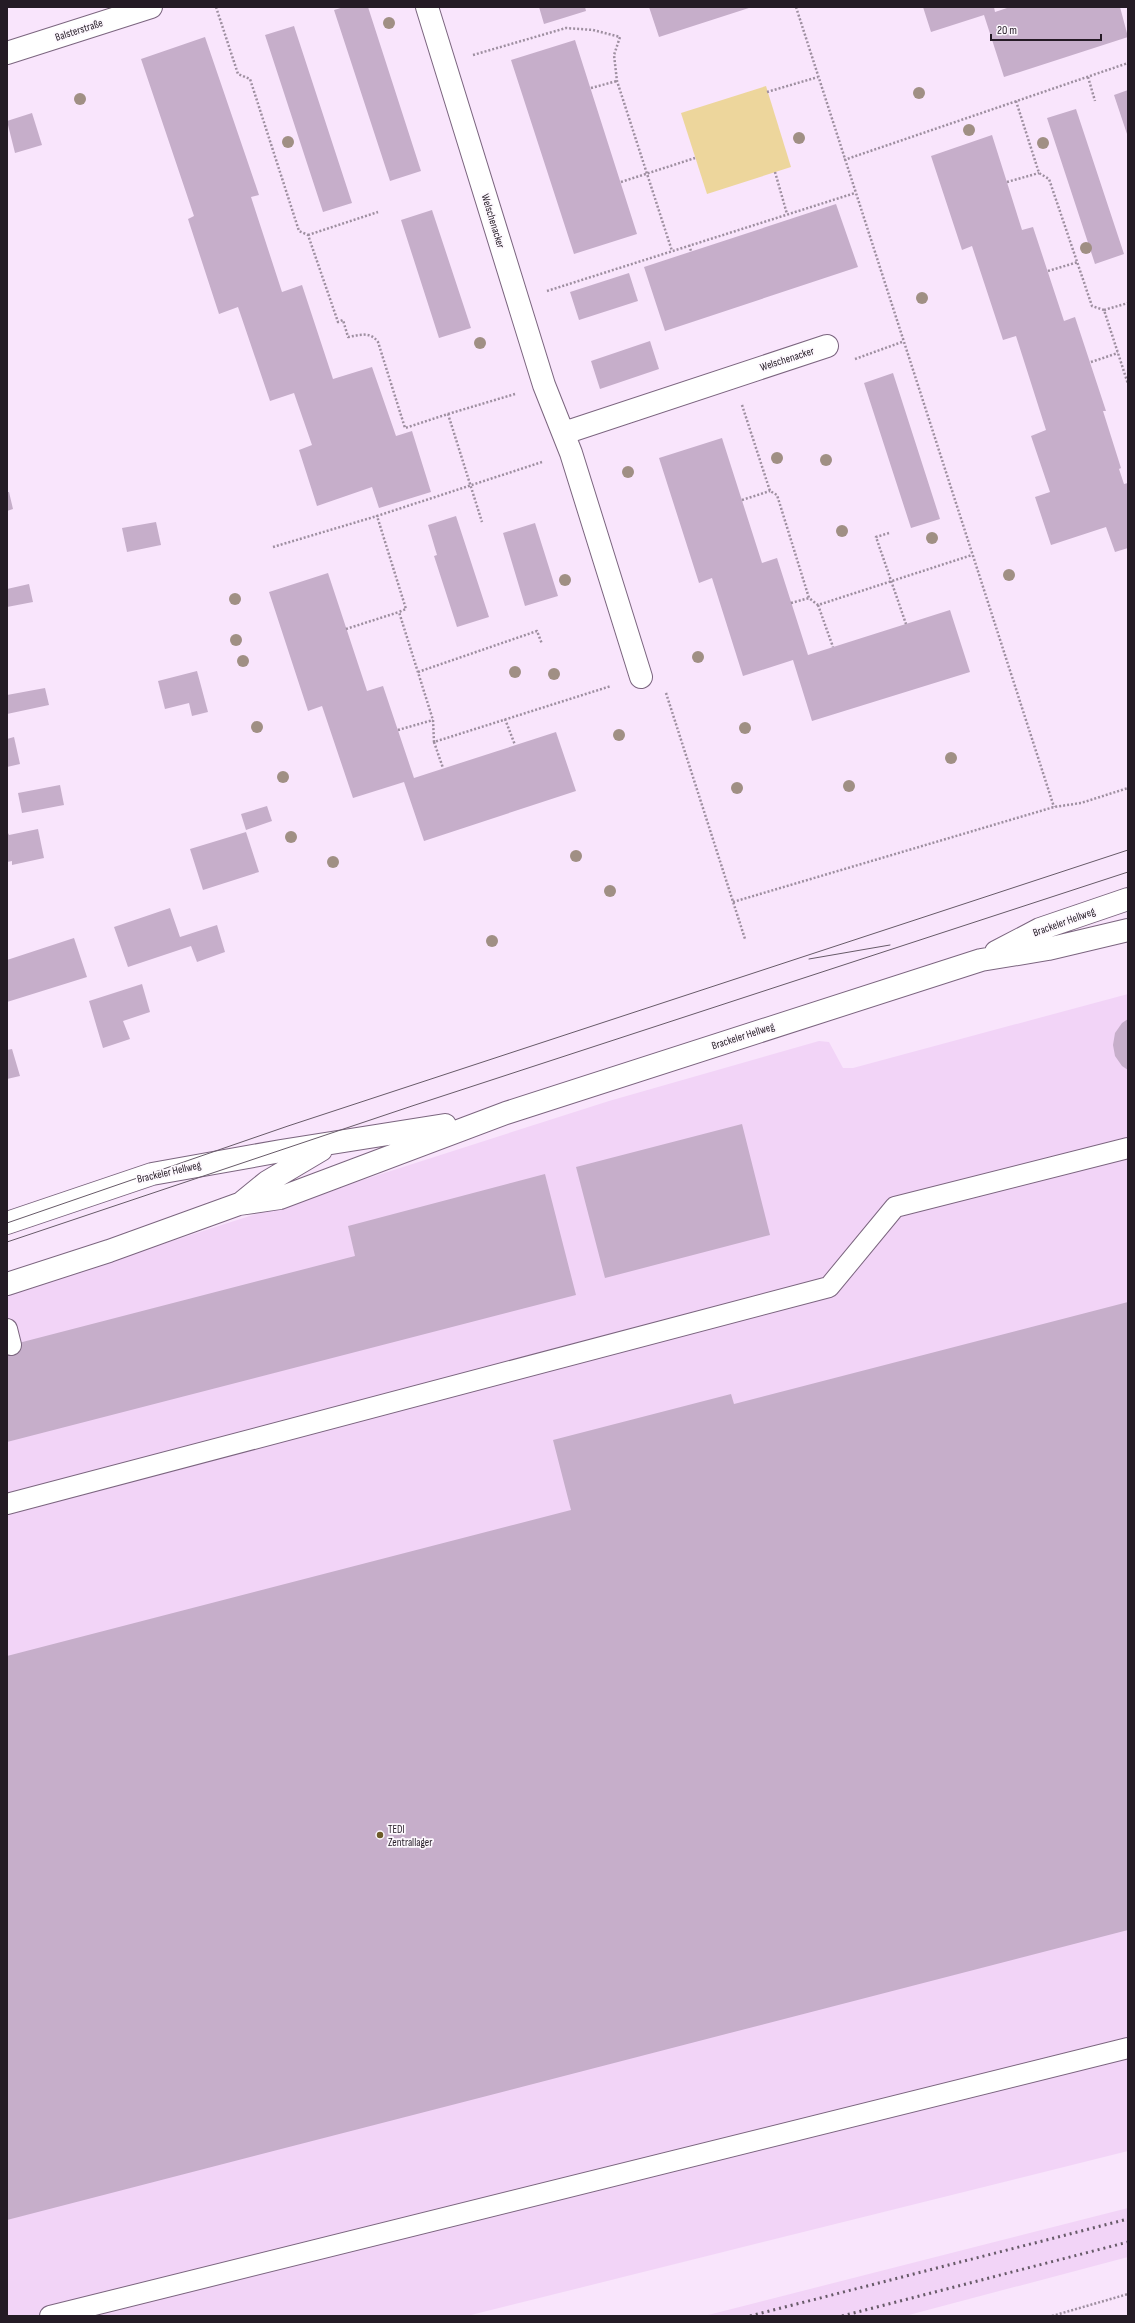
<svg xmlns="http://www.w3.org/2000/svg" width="1135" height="2323" font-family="'Sofia Sans Condensed',sans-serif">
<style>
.built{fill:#f2d4f7}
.green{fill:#edd69c}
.building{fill:#c6aeca}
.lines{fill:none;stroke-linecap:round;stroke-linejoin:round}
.service-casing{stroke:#7b657f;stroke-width:22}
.minor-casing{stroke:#7b657f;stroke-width:24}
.secondary-casing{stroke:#7b657f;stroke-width:24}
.path{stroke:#9e8fa0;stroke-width:2.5;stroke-dasharray:2 2;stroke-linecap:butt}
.service{stroke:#fff;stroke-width:20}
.minor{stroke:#fff;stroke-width:22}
.secondary{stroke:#fff;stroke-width:22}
.tram{stroke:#675a68;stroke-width:1}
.rail{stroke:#675a68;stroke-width:3;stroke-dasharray:2 4;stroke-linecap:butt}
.tree{fill:#a08f84}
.poi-dot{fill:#6d5b29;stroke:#fdf8fe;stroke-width:1.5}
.labels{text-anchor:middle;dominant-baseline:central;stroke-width:3.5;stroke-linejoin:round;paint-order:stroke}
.street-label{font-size:11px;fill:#241b25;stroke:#fdf8fe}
.poi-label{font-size:11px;fill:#241b25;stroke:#fdf8fe;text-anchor:start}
</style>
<rect width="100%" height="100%" fill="#f9e5fc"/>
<path class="built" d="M 1128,994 L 1128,2151 L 467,2316 L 7,2316 L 7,1291 L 41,1283 L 609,1101 L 819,1041 L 829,1042 L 843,1068 L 853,1068 Z
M 1128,2208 L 1128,2257 L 905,2316 L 704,2316 Z"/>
<path class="green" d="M 766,86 L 791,167 L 707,194 L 681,113 Z"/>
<path class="building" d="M 344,7 L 368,7 L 421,171 L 390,181 L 334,10 Z
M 539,7 L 585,7 L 586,11 L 544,24 Z
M 649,7 L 752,7 L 659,37 Z
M 923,7 L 994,7 L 995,12 L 1010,7 L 1120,7 L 1128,37 L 1004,77 L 984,15 L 931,32 Z
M 294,26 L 352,203 L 323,212 L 265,35 Z
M 205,37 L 259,195 L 251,197 L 282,292 L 302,285 L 333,379 L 372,367 L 396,436 L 412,431 L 431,492 L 379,508 L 372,487 L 317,506 L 299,450 L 312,445 L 294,393 L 270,401 L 238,307 L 219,314 L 188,219 L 194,216 L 141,59 Z
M 575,40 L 637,234 L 574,254 L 511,60 Z
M 1128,90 L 1128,137 L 1114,95 Z
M 1076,109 L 1124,254 L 1095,264 L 1047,118 Z
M 32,113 L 42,145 L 15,153 L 7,121 Z
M 992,135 L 1022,230 L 1033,227 L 1064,321 L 1075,317 L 1106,411 L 1103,411 L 1121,468 L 1119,469 L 1124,484 L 1128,483 L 1128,548 L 1115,552 L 1106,527 L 1051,545 L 1035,497 L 1050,492 L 1031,436 L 1046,430 L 1016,336 L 1003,340 L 972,246 L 962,250 L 931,156 Z
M 836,204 L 858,267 L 665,331 L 644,267 Z
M 432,210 L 471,328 L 439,338 L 401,220 Z
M 629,273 L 638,301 L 579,320 L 570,292 Z
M 650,341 L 659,369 L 600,389 L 591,361 Z
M 893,373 L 940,519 L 911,528 L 864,383 Z
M 722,438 L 762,563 L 777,558 L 808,655 L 950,610 L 970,672 L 812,721 L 793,660 L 743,676 L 712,578 L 699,583 L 659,458 Z
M 7,492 L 9,492 L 13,509 L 7,511 Z
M 456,516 L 489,617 L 457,627 L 434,556 L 437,555 L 428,525 Z
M 156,522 L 161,545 L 127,552 L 122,528 Z
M 535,523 L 558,596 L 525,606 L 503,533 Z
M 328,573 L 367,691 L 383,686 L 414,778 L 556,732 L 576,791 L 424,841 L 404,782 L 353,798 L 322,706 L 308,711 L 269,592 Z
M 29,584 L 33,602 L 7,607 L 7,589 Z
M 197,671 L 208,712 L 192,716 L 189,703 L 165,709 L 158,681 Z
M 45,688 L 49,705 L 7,714 L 7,695 Z
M 14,737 L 20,764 L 7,767 L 7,739 Z
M 60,785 L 64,805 L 22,813 L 18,793 Z
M 267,806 L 272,821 L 246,830 L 241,814 Z
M 38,829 L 44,858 L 12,865 L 12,861 L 7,862 L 7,831 L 9,835 Z
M 246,832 L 259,872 L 203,890 L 190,849 Z
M 170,908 L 180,937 L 217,925 L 225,952 L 197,962 L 191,946 L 128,967 L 114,927 Z
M 74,938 L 87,977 L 7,1002 L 7,960 Z
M 142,984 L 150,1012 L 123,1021 L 130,1039 L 103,1048 L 89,1001 Z
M 1128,1019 L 1128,1070 L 1122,1066 L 1115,1056 L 1113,1045 L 1115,1033 L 1122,1023 Z
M 12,1049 L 20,1076 L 7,1079 L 7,1050 Z
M 742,1124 L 770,1235 L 605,1278 L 576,1167 Z
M 545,1174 L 576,1295 L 7,1442 L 7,1346 L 355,1256 L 348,1226 Z
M 1128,1302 L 1128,1930 L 7,2220 L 7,1656 L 571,1510 L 553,1440 L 731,1394 L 734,1404 Z"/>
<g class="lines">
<g class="service-casing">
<path id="service" d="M 7,1329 L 11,1345
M 7,1504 L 829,1287 L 895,1207 L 1128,1148
M 50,2316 L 1128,2048"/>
</g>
<g class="minor-casing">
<path id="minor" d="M 427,7 L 544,385 L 571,453 L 641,677
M 7,53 L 151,7
M 564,433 L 827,346"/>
</g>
<g class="secondary-casing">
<path id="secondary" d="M 996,952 L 1040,929 L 1128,899
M 240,1204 L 267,1182 L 321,1150
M 7,1223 L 152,1174 L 281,1151 L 445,1125
M 7,1284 L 109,1251 L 239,1204 L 280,1198 L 506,1113 L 981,960 L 1048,949 L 1128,930"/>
</g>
<path class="path" d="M 216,7 L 238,74 L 250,79 L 299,231 L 308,235 L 338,322 L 343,320 L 348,337 C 360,335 370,331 378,342 L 405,428 L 448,414 L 482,522
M 796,7 L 1054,807
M 473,55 L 566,28 L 593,30 L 620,37 L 614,55 L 617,81 L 672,251
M 1088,77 L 1095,101
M 591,88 L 617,81
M 767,92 L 818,77
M 1016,101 L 1039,173 L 1049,179 L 1092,306 L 1104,310 L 1128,384
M 844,160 L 1128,63
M 775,172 L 787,214
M 621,182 L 695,158
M 1007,182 L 1039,173
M 308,235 L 378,212
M 689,245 L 691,251
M 1048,271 L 1078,262
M 547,291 L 855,193
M 1104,310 L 1128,303
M 855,359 L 902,342
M 1091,362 L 1118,353
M 742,405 L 770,491 L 777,495 L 809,598 L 818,605 L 972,555
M 448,414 L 515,394
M 542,462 L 377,516 L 406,609 L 399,612 L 433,720 L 434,742 L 611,686
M 742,500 L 770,491
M 889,533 L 876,537 L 906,624
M 273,547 L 377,516
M 791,603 L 809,598
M 818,605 L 833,647
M 346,629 L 399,612
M 418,672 L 537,631 L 542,644
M 666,693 L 745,939
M 505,719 L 515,745
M 398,730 L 433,720
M 434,742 L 443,768
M 733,902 L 1054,807 L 1081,803 L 1128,788
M 1052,2316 L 1128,2294"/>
<use href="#service" class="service"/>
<use href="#minor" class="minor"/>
<use href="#secondary" class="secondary"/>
<path class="tram" d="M 809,959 L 890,945
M 7,1223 L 288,1126 L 1128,850
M 7,1242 L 412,1106 L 1128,872"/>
<path class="rail" d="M 750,2316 L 1128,2219
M 842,2316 L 1128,2242"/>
</g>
<g class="tree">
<circle cx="389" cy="23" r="6"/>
<circle cx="919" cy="93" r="6"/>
<circle cx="80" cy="99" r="6"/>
<circle cx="969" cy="130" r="6"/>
<circle cx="799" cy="138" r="6"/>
<circle cx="288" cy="142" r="6"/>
<circle cx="1043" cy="143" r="6"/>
<circle cx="1086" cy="248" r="6"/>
<circle cx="922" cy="298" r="6"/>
<circle cx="480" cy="343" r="6"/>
<circle cx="777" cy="458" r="6"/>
<circle cx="826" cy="460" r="6"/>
<circle cx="628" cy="472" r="6"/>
<circle cx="842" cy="531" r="6"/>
<circle cx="932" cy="538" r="6"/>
<circle cx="1009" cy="575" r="6"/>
<circle cx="565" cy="580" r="6"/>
<circle cx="235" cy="599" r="6"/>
<circle cx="236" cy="640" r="6"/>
<circle cx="698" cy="657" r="6"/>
<circle cx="243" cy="661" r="6"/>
<circle cx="515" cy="672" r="6"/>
<circle cx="554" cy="674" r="6"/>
<circle cx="257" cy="727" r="6"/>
<circle cx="745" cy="728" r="6"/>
<circle cx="619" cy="735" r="6"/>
<circle cx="951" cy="758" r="6"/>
<circle cx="283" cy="777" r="6"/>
<circle cx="849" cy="786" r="6"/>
<circle cx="737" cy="788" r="6"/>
<circle cx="291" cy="837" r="6"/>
<circle cx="576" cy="856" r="6"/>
<circle cx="333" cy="862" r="6"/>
<circle cx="610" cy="891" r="6"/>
<circle cx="492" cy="941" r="6"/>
</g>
<circle class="poi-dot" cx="380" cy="1835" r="4"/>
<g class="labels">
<g class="street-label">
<text transform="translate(79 30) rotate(-18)">Balsterstraße</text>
<text transform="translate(493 221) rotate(73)">Welschenacker</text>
<text transform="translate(787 359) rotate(-18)">Welschenacker</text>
<text transform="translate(1064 922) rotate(-20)">Brackeler Hellweg</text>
<text transform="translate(743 1036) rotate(-18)">Brackeler Hellweg</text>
<text transform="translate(169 1172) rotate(-13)">Brackeler Hellweg</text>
</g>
<g class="poi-label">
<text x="388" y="1829">TEDI<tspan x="388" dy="13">Zentrallager</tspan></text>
</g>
</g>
<rect width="1135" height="2323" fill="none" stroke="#241b25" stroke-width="16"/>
<path d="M991 34v6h110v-6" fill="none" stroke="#241b25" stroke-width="2"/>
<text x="997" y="34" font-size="12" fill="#241b25" stroke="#fdf8fe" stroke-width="3" paint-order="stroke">20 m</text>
</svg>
